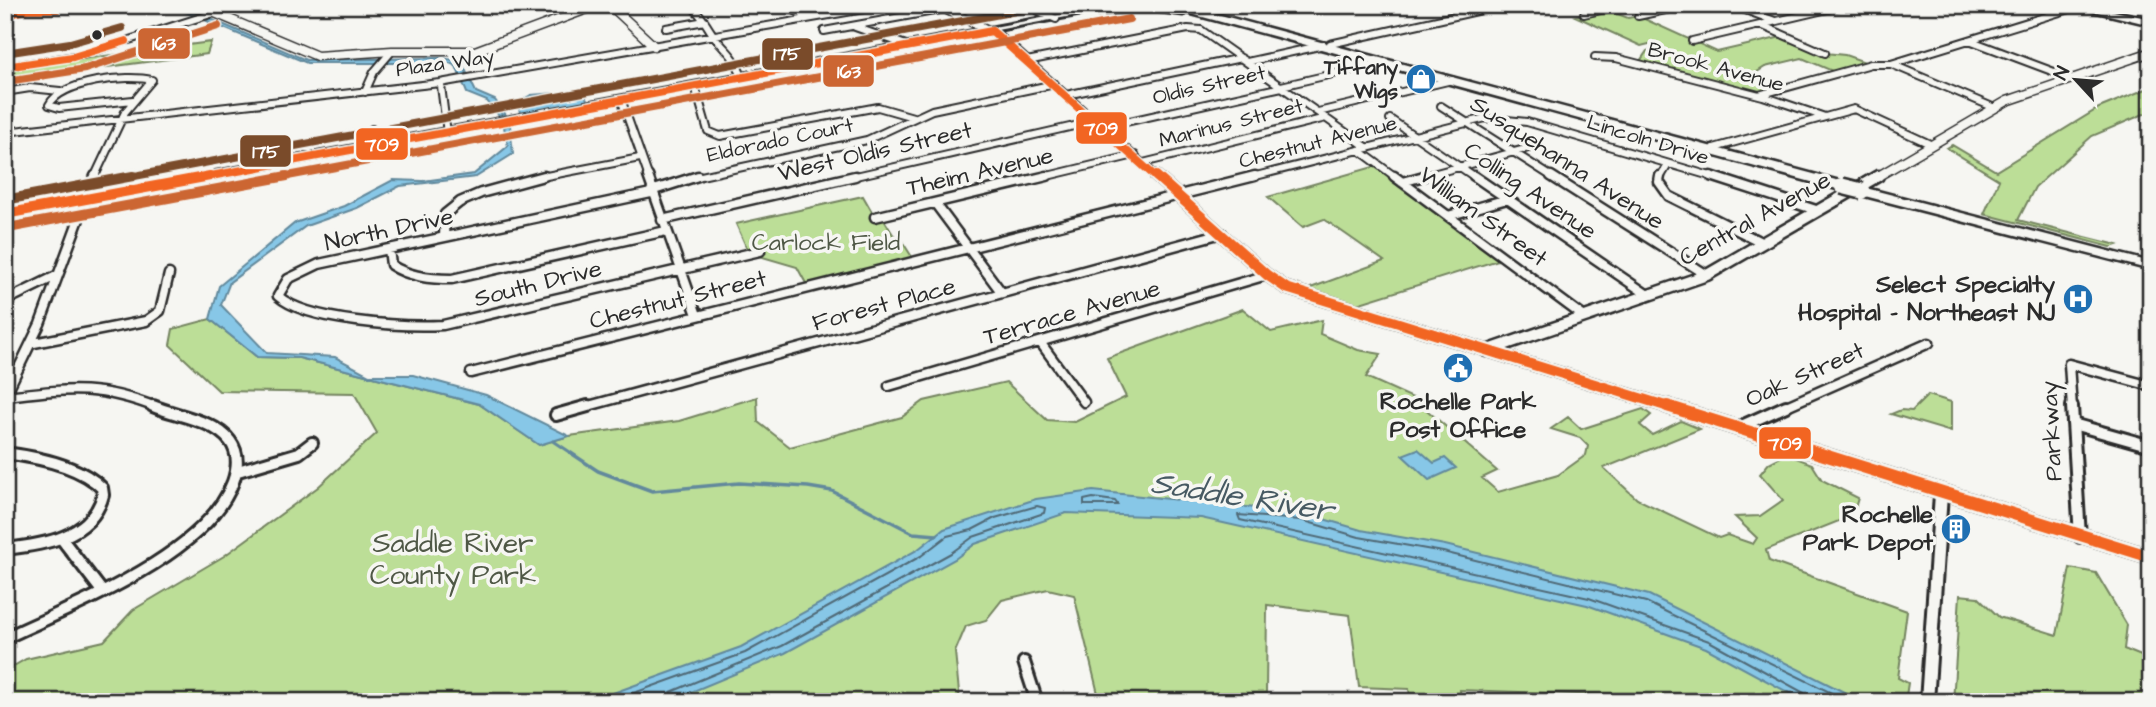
<svg xmlns="http://www.w3.org/2000/svg" width="2156" height="707" font-family="'Architects Daughter',sans-serif">
<style>
.green{fill:#bcde97;stroke:#748461;stroke-width:2}
.water{fill:#87c7e7;stroke:#62899c;stroke-width:2}
.lines{fill:none;stroke-linecap:round;stroke-linejoin:round}
.shore{stroke:#506976;stroke-width:2}
.stream-far1{stroke:#62899c;stroke-width:2}
.stream{stroke:#62899c;stroke-width:3.5}
.minor-far2-casing{stroke:#2b2b2b;stroke-width:10}
.minor-far1-casing{stroke:#2b2b2b;stroke-width:13}
.minor-casing{stroke:#2b2b2b;stroke-width:16}
.tertiary-far2-casing{stroke:#2b2b2b;stroke-width:11}
.tertiary-far1-casing{stroke:#2b2b2b;stroke-width:15}
.tertiary-casing{stroke:#2b2b2b;stroke-width:18}
.secondary-casing{stroke:#2b2b2b;stroke-width:6}
.primary-casing{stroke:#2b2b2b;stroke-width:5}
.trunk-casing{stroke:#2b2b2b;stroke-width:5}
.minor-far2{stroke:#f6f6f2;stroke-width:6}
.minor-far1{stroke:#f6f6f2;stroke-width:8}
.minor{stroke:#f6f6f2;stroke-width:10}
.tertiary-far2{stroke:#f6f6f2;stroke-width:8}
.tertiary-far1{stroke:#f6f6f2;stroke-width:10}
.tertiary{stroke:#f6f6f2;stroke-width:12}
.secondary{fill:#f6f6f2;fill-rule:evenodd}
.primary{fill:#f6f6f2;fill-rule:evenodd}
.trunk{fill:#f6f6f2;fill-rule:evenodd}
.trunk-bridge-casing{stroke:#2b2b2b;stroke-width:20;stroke-linecap:butt}
.trunk-bridge{stroke:#f6f6f2;stroke-width:15}
.bus-1-far2-casing{stroke:#f6f6f2;stroke-width:11}
.bus-1-far1-casing{stroke:#f6f6f2;stroke-width:15}
.bus-1-casing{stroke:#f6f6f2;stroke-width:18}
.bus-2-far1-casing{stroke:#f6f6f2;stroke-width:11}
.bus-2-casing{stroke:#f6f6f2;stroke-width:15}
.bus-3-far1-casing{stroke:#f6f6f2;stroke-width:11}
.bus-3-casing{stroke:#f6f6f2;stroke-width:15}
.bus-1-far2{stroke:#f26522;stroke-width:8}
.bus-1-far1{stroke:#f26522;stroke-width:10}
.bus-1{stroke:#f26522;stroke-width:12}
.bus-2-far1{stroke:#c63;stroke-width:8}
.bus-2{stroke:#c63;stroke-width:10}
.bus-3-far1{stroke:#7a4b2a;stroke-width:8}
.bus-3{stroke:#7a4b2a;stroke-width:10}
.bus-dot{fill:#2b2b2b;stroke:#f6f6f2;stroke-width:2.5}
.labels{text-anchor:middle;dominant-baseline:central;stroke-width:7;stroke-linejoin:round;paint-order:stroke}
.far-street-label{font-size:21px;fill:#2b2b2b;stroke:#f6f6f2}
.far-poi-label{font-size:21px;font-weight:bold;fill:#2b2b2b;stroke:#f6f6f2;text-anchor:end}
.street-label{font-size:24px;fill:#2b2b2b;stroke:#f6f6f2}
.park-label{font-size:24px;fill:#4f5846;stroke:#f6f6f2}
.poi-label{font-size:24px;font-weight:bold;fill:#2b2b2b;stroke:#f6f6f2;text-anchor:end}
.near-park-label{font-size:28px;fill:#4f5846;stroke:#f6f6f2}
.near-water-label{font-size:32px;font-style:italic;fill:#475a63;stroke:#f6f6f2}
.line-badge{stroke:#f6f6f2;stroke-width:2.5}
.badge-label{font-size:19px;text-anchor:middle;font-weight:bold;fill:#fff}
</style>
<rect width="100%" height="100%" fill="#f6f6f2"/>
<filter id="ink" filterUnits="userSpaceOnUse"><feTurbulence type="fractalNoise" baseFrequency=".0143" numOctaves="2"/><feDisplacementMap in="SourceGraphic" scale="14" xChannelSelector="R" yChannelSelector="G"/><feConvolveMatrix kernelMatrix="1 2 1 2 8 2 1 2 1" color-interpolation-filters="sRGB"/></filter>
<g filter="url(#ink)">
<path class="green" d="M 1605,9 L 1628,18 L 1638,16 L 1717,52 L 1786,36 L 1825,53 L 1845,55 L 1871,64 L 1837,73 L 1802,58 L 1765,67 L 1754,74 L 1786,88 L 1769,98 L 1638,64 L 1647,51 L 1661,48 L 1653,43 L 1641,46 L 1575,16 Z
M 211,42 L 207,54 L 23,78 L 5,84 L 5,74 L 29,66 Z
M 2151,87 L 2151,111 L 2092,136 L 2035,187 L 2018,220 L 2117,245 L 2111,247 L 1984,214 L 1999,180 L 1947,148 L 1952,145 L 1996,171 L 2099,108 Z
M 1380,165 L 1505,258 L 1344,308 L 1297,293 L 1384,261 L 1324,219 L 1303,227 L 1268,197 Z
M 863,196 L 875,217 L 881,215 L 894,236 L 898,235 L 914,260 L 808,287 L 797,267 L 749,253 L 736,224 Z
M 1243,309 L 1271,332 L 1322,320 L 1320,334 L 1358,350 L 1381,354 L 1366,377 L 1413,398 L 1497,471 L 1482,478 L 1498,492 L 1558,475 L 1586,455 L 1588,446 L 1580,438 L 1551,429 L 1568,417 L 1581,429 L 1643,409 L 1651,415 L 1640,425 L 1652,435 L 1681,421 L 1700,429 L 1604,468 L 1637,499 L 1719,538 L 1727,535 L 1753,544 L 1757,538 L 1735,517 L 1760,516 L 1783,500 L 1760,474 L 1769,463 L 1786,454 L 1812,464 L 1822,480 L 1858,498 L 1855,508 L 1843,515 L 1839,521 L 1766,550 L 1769,561 L 1907,611 L 1898,678 L 1908,683 L 1905,702 L 1730,702 L 1728,699 L 1460,690 L 1461,702 L 1411,702 L 1409,689 L 1359,687 L 1350,615 L 1267,605 L 1266,693 L 1100,702 L 1074,595 L 1048,589 L 1002,600 L 986,620 L 966,626 L 955,652 L 960,702 L 5,702 L 5,671 L 26,659 L 104,641 L 133,610 L 224,556 L 318,487 L 377,433 L 354,393 L 219,391 L 170,345 L 173,329 L 210,319 L 257,357 L 299,358 L 479,404 L 539,445 L 569,436 L 679,421 L 757,397 L 758,422 L 790,447 L 902,417 L 924,401 L 1006,382 L 1047,420 L 1075,422 L 1126,397 L 1107,358 Z
M 1928,395 L 1951,402 L 1951,432 L 1891,414 L 1901,410 L 1912,411 Z
M 2070,568 L 2096,573 L 2127,625 L 2124,649 L 2151,660 L 2151,697 L 2128,702 L 1953,702 L 1960,595 L 1978,597 L 1999,617 L 2057,635 Z"/>
<path class="water" d="M 169,5 L 178,5 L 306,60 L 440,58 L 461,61 L 476,92 L 495,100 L 506,115 L 499,116 L 487,101 L 467,93 L 456,66 L 450,63 L 307,63 Z
M 582,91 L 588,101 L 524,113 L 520,112 L 517,103 L 531,95 Z
M 510,125 L 513,154 L 476,177 L 400,186 L 357,208 L 306,226 L 230,282 L 221,305 L 267,353 L 335,357 L 369,375 L 413,375 L 486,395 L 569,436 L 539,445 L 479,404 L 299,358 L 257,357 L 210,319 L 219,286 L 295,223 L 344,206 L 393,180 L 423,181 L 474,174 L 508,146 L 504,127 Z
M 1418,449 L 1434,463 L 1445,458 L 1456,468 L 1429,480 L 1402,455 Z
M 1093,491 L 1303,513 L 1361,530 L 1445,545 L 1649,595 L 1864,702 L 1806,702 L 1706,648 L 1587,605 L 1201,518 L 1066,513 L 975,544 L 955,559 L 785,653 L 667,702 L 588,702 L 741,647 L 917,550 L 944,529 L 1036,499 Z"/>
<g class="lines">
<path class="shore" d="M 1093,498 L 1115,501 L 1118,505 L 1084,505 L 1084,500 Z
M 609,702 L 745,653 L 921,556 L 947,536 L 972,530 L 995,518 L 1037,506 L 1045,508 L 1044,513 L 973,537 L 951,553 L 782,646 L 671,692 L 667,702
M 1808,702 L 1804,693 L 1709,641 L 1589,598 L 1240,520 L 1238,515 L 1301,520 L 1359,537 L 1443,552 L 1646,602 L 1850,702"/>
<path class="stream-far1" d="M 501,113 L 507,126"/>
<path class="stream" d="M 553,441 L 598,471 L 652,491 L 739,483 L 808,487 L 832,491 L 913,533 L 937,535"/>
<g class="minor-far2-casing">
<path id="minor-far2" d="M 690,5 C 702,14 705,24 714,36 C 728,54 733,52 742,77
M 782,5 L 804,15 L 838,5
M 1026,5 L 1056,19
M 1088,5 L 1097,11
M 1732,5 L 1775,21
M 1584,14 L 1622,5
M 1638,16 L 1688,5
M 1761,25 L 1825,53
M 855,27 L 909,46
M 666,28 L 705,21
M 824,31 L 945,9
M 1969,40 L 2073,79
M 1692,41 L 1845,5
M 1330,44 L 1504,5
M 1595,57 L 1616,58 L 1763,96 L 1825,117
M 1027,61 L 1188,29 L 1201,30 L 1368,148
M 1247,62 L 1324,45
M 1891,64 L 1995,108
M 5,67 L 82,55 L 214,13
M 441,86 L 447,133
M 695,86 L 708,131 L 720,136 L 878,107 L 913,117
M 1281,86 L 1385,62
M 5,92 L 30,88 L 60,91
M 365,92 L 374,72 L 392,51
M 1066,95 L 1241,58
M 1759,95 L 1871,64 L 1891,64 L 2083,5
M 621,99 L 649,178
M 1441,106 L 1554,178
M 1318,112 L 1452,80
M 1390,119 L 1476,178
M 1103,127 L 1282,87
M 372,129 L 372,147
M 5,132 L 440,83 L 887,5
M 1714,148 L 1854,109 L 1930,144
M 1359,150 L 1397,178
M 1143,163 L 1326,118
M 94,178 L 125,112 L 152,80 C 127,74 61,81 49,105 L 59,108 L 133,100
M 536,178 L 640,158
M 692,178 L 867,140 L 932,110 L 1055,84
M 847,178 L 1096,121
M 1039,178 L 1135,155
M 1248,178 L 1486,118 L 1527,122 L 1717,178
M 1418,178 L 1536,146
M 1660,178 L 1668,165"/>
</g>
<g class="minor-far1-casing">
<path id="minor-far1" d="M 648,176 L 697,315
M 1394,176 L 1583,316
M 1474,176 L 1648,295
M 1551,176 L 1707,275
M 1660,176 L 1659,182 L 1669,196 L 1763,243
M 1711,176 L 1816,210
M 1402,182 L 1424,176
M 651,191 L 698,176
M 651,193 L 319,264 L 288,279 L 278,296 C 307,322 403,327 443,325 L 760,251
M 935,203 L 1002,293
M 1448,216 L 1507,199
M 875,217 L 1047,176
M 662,220 L 855,176
M 444,237 L 445,214 L 460,202 L 481,193 L 544,176
M 389,249 L 391,265 C 409,277 431,279 452,279 L 666,231
M 5,301 L 58,275
M 1040,342 L 1084,402
M 34,343 L 146,321 L 160,311 L 169,274
M 471,373 L 1255,176
M 889,386 L 1267,275
M 5,396 L 40,324 L 95,176
M 6,396 C 68,389 98,384 158,408
M 581,408 L 1222,233
M 1782,408 L 1929,343
M 2072,408 L 2069,364 L 2151,386"/>
</g>
<g class="minor-casing">
<path id="minor" d="M 2072,406 L 2080,537
M 556,415 L 588,406
M 2073,424 L 2151,446
M 1737,428 L 1786,406
M 5,453 C 36,457 80,465 102,488 L 103,495 C 92,538 42,545 5,549
M 238,471 L 299,453 L 312,443
M 61,538 L 101,590
M 5,638 C 72,606 206,556 233,482 C 238,468 239,453 230,441 C 214,420 177,416 153,406
M 1024,662 L 1037,702"/>
</g>
<g class="tertiary-far2-casing">
<path id="tertiary-far2" d="M 196,5 L 317,56 L 392,51 L 475,51 L 587,9
M 610,5 L 654,46
M 937,5 L 998,35 L 1158,178
M 1875,178 L 2007,101 L 2151,52"/>
</g>
<g class="tertiary-far1-casing">
<path id="tertiary-far1" d="M 1156,176 L 1267,275 L 1286,288 L 1672,408
M 1486,351 L 1707,275 L 1878,176"/>
</g>
<g class="tertiary-casing">
<path id="tertiary" d="M 1667,406 L 2151,557
M 1927,702 L 1941,494"/>
</g>
<g class="secondary-casing">
<path id="secondary" d="M 1112,5 L 1130,5 L 5,217 L 5,211 Z"/>
</g>
<g class="primary-casing">
<path id="primary" d="M 2068,5 L 2086,5 L 2151,19 L 2151,25 Z"/>
</g>
<g class="trunk-casing">
<path id="trunk" d="M 1129,5 L 1183,5 L 1847,183 L 1848,186 L 1842,190 L 1837,189 L 1188,13 L 1183,15 L 1147,10 L 1097,14 L 1092,11 L 1097,8 Z
M 1862,187 L 2151,262 L 2151,270 L 1857,194 L 1855,191 Z"/>
</g>
<use href="#minor-far2" class="minor-far2"/>
<use href="#minor-far1" class="minor-far1"/>
<use href="#minor" class="minor"/>
<use href="#tertiary-far2" class="tertiary-far2"/>
<use href="#tertiary-far1" class="tertiary-far1"/>
<use href="#tertiary" class="tertiary"/>
<use href="#secondary" class="secondary"/>
<use href="#primary" class="primary"/>
<use href="#trunk" class="trunk"/>
<g class="trunk-bridge-casing">
<path id="trunk-bridge" d="M 1842,186 L 1862,191"/>
</g>
<use href="#trunk-bridge" class="trunk-bridge"/>
<g class="bus-1-far2-casing">
<path id="bus-1-far2" d="M 5,16 L 28,9 L 57,9
M 5,67 L 73,57 L 126,41
M 200,178 L 992,31 L 1157,178"/>
</g>
<g class="bus-1-far1-casing">
<path id="bus-1-far1" d="M 1156,176 L 1267,275 L 1286,288 L 1672,408
M 5,214 L 210,176"/>
</g>
<g class="bus-1-casing">
<path id="bus-1" d="M 1667,406 L 2151,557"/>
</g>
<g class="bus-2-far1-casing">
<path id="bus-2-far1" d="M 7,81 L 85,69 L 218,26
M 277,178 L 1129,19"/>
</g>
<g class="bus-2-casing">
<path id="bus-2" d="M 8,228 L 287,176"/>
</g>
<g class="bus-3-far1-casing">
<path id="bus-3-far1" d="M 5,53 L 70,43 L 122,28
M 124,178 L 1048,5"/>
</g>
<g class="bus-3-casing">
<path id="bus-3" d="M 5,200 L 133,176"/>
</g>
<use href="#bus-1-far2" class="bus-1-far2"/>
<use href="#bus-1-far1" class="bus-1-far1"/>
<use href="#bus-1" class="bus-1"/>
<use href="#bus-2-far1" class="bus-2-far1"/>
<use href="#bus-2" class="bus-2"/>
<use href="#bus-3-far1" class="bus-3-far1"/>
<use href="#bus-3" class="bus-3"/>
</g>
</g>
<defs>
<g id="shop-disc" transform="scale(1.575)"><circle r="9.5" fill="#1f6fb2" stroke="#f6f6f2"/><path d="M-5-2.5h2.3a2.7 3.5 0 0 1 5.4 0H5L5.5 6h-11ZM-1.5-2.5h3a1.5 2.3 0 0 0-3 0Z" fill="#fff"/></g>
<g id="hospital-disc" transform="scale(1.575)"><circle r="9.5" fill="#1f6fb2" stroke="#f6f6f2"/><path d="M-5-5h3v3.5h4V-5h3V5h-3V1.5h-4V5h-3Z" fill="#fff"/></g>
<g id="civic-disc" transform="scale(1.575)"><circle r="9.5" fill="#1f6fb2" stroke="#f6f6f2"/><path d="M-.6-6.5H3V-4.5H.6V-3L4-1V1h2V6H-6V1h2V-1L-.6-3ZM-1.2 2.5V6h2.4V2.5Z" fill="#fff"/></g>
<g id="building-disc" transform="scale(1.575)"><circle r="9.5" fill="#1f6fb2" stroke="#f6f6f2"/><path d="M-4-6H4V6H1V3H-1V6H-4ZM-2.5-4.3h1.7v1.8h-1.7ZM.8-4.3h1.7v1.8H.8ZM-2.5-1h1.7V.8h-1.7ZM.8-1h1.7V.8H.8Z" fill="#fff"/></g>
</defs>
<g fill-rule="evenodd">
<use href="#shop-disc" x="1421" y="79"/>
<use href="#hospital-disc" x="2078" y="299"/>
<use href="#civic-disc" x="1458" y="368"/>
<use href="#building-disc" x="1956" y="529"/>
</g>
<circle class="bus-dot" cx="97" cy="35" r="6"/>
<g class="labels">
<g class="far-street-label">
<text transform="translate(445 63) rotate(-8)">Plaza Way</text>
<text transform="translate(1716 67) rotate(15)">Brook Avenue</text>
<text transform="translate(1209 85) rotate(-13)">Oldis Street</text>
<text transform="translate(1231 123) rotate(-14)">Marinus Street</text>
<text transform="translate(780 140) rotate(-12)">Eldorado Court</text>
<text transform="translate(1648 140) rotate(17)">Lincoln Drive</text>
<text transform="translate(1318 142) rotate(-14)">Chestnut Avenue</text>
</g>
<g class="far-poi-label">
<text x="1398" y="67">Tiffany<tspan x="1398" dy="24">Wigs</tspan></text>
</g>
<g class="street-label">
<text transform="translate(875 152) rotate(-13)">West Oldis Street</text>
<text transform="translate(1567 163) rotate(33)">Susquehanna Avenue</text>
<text transform="translate(980 172) rotate(-13)">Theim Avenue</text>
<text transform="translate(1530 191) rotate(34)">Colling Avenue</text>
<text transform="translate(1483 217) rotate(36)">William Street</text>
<text transform="translate(1755 219) rotate(-29)">Central Avenue</text>
<text transform="translate(389 230) rotate(-12)">North Drive</text>
<text transform="translate(538 284) rotate(-14)">South Drive</text>
<text transform="translate(678 300) rotate(-14)">Chestnut Street</text>
<text transform="translate(884 305) rotate(-15)">Forest Place</text>
<text transform="translate(1072 313) rotate(-16)">Terrace Avenue</text>
<text transform="translate(1805 375) rotate(-24)">Oak Street</text>
<text transform="translate(2052 431) rotate(-93)">Parkway</text>
</g>
<g class="park-label">
<text x="826" y="243">Carlock Field</text>
</g>
<g class="poi-label">
<text x="2055" y="285">Select Specialty<tspan x="2055" dy="28">Hospital - Northeast NJ</tspan></text>
<text x="1458" y="402" text-anchor="middle">Rochelle Park<tspan x="1458" dy="28">Post Office</tspan></text>
<text x="1933" y="515">Rochelle<tspan x="1933" dy="28">Park Depot</tspan></text>
</g>
<g class="near-park-label">
<text x="453" y="543">Saddle River<tspan x="453" dy="32">County Park</tspan></text>
</g>
<g class="near-water-label">
<text transform="translate(1242 497) rotate(9)">Saddle River</text>
</g>
</g>
<g class="line-badge">
<rect x="137" y="27" width="54" height="33" rx="7" fill="#c63"/>
<rect x="761" y="37" width="53" height="34" rx="7" fill="#7a4b2a"/>
<rect x="822" y="54" width="53" height="34" rx="7" fill="#c63"/>
<rect x="1075" y="111" width="53" height="34" rx="7" fill="#f26522"/>
<rect x="355" y="127" width="54" height="34" rx="7" fill="#f26522"/>
<rect x="239" y="134" width="53" height="34" rx="7" fill="#7a4b2a"/>
<rect x="1758" y="426" width="54" height="34" rx="7" fill="#f26522"/>
</g>
<g class="badge-label">
<text x="164" y="50">163</text>
<text x="787" y="60">175</text>
<text x="849" y="78">163</text>
<text x="1101" y="135">709</text>
<text x="382" y="151">709</text>
<text x="266" y="158">175</text>
<text x="1785" y="450">709</text>
</g>
<rect width="2156" height="707" fill="none" stroke="#f6f6f2" stroke-width="28"/>
<rect x="14" y="14" width="2128" height="679" fill="none" stroke="#2b2b2b" stroke-width="2.5" filter="url(#ink)"/>
<g transform="translate(2076 80) rotate(296)" stroke="#f6f6f2" stroke-width="5" paint-order="stroke">
<path d="M0-5L12 26L0 18L-12 26Z" fill="#2b2b2b"/>
<text y="-10" font-size="19" font-weight="bold" text-anchor="middle" fill="#2b2b2b">N</text>
</g>
</svg>
